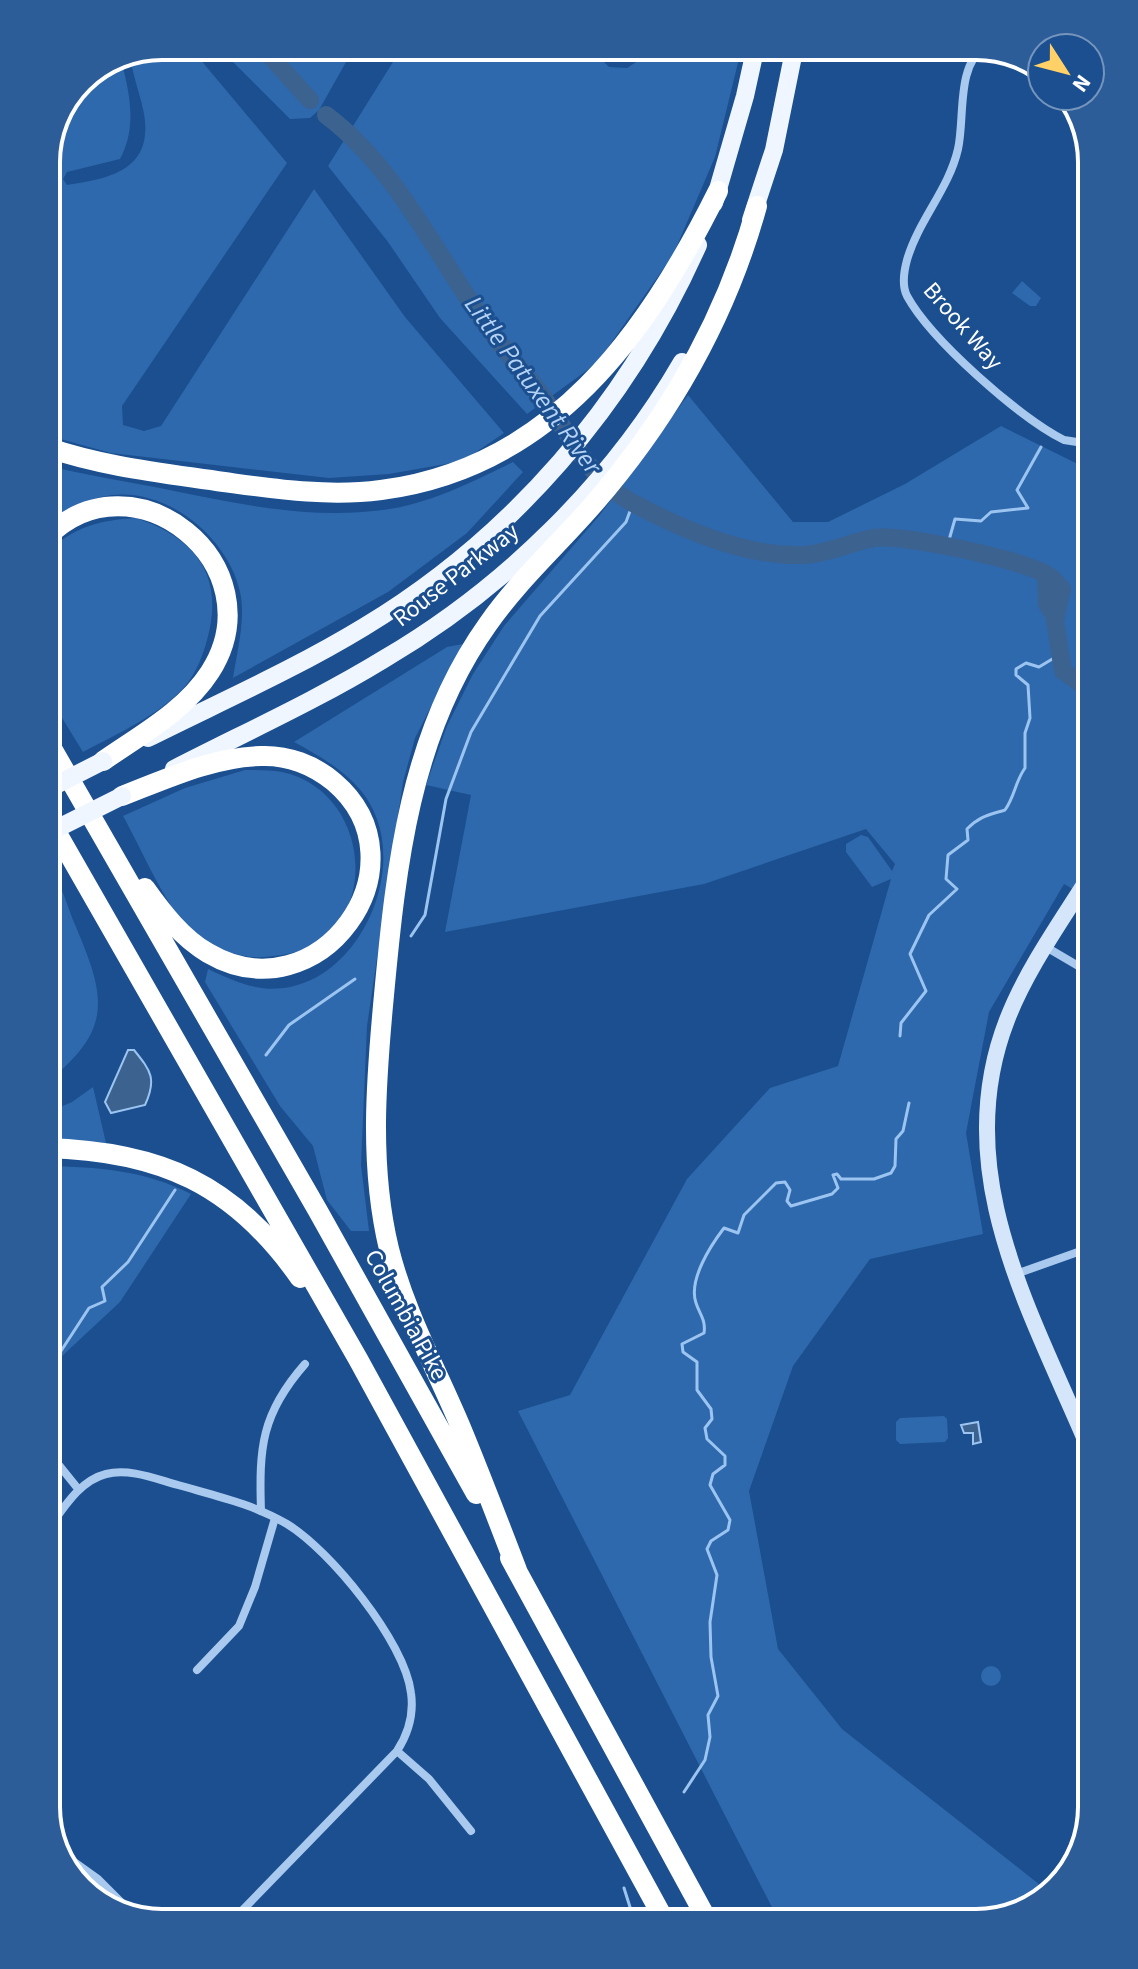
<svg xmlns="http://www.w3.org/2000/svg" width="1138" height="1969" font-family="'Source Sans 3',sans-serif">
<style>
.green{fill:#2e69ad}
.water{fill:#3c6290;stroke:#9cc4f0;stroke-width:2}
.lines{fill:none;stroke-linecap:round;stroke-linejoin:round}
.stream{stroke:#9cc4f0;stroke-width:3}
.river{stroke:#3c6290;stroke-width:18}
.minor{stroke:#a9c9ee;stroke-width:8}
.secondary{stroke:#d6e6fa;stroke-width:16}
.primary{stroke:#f0f6ff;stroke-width:18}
.motorway{stroke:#fff;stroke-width:20}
.primary-bridge{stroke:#f0f6ff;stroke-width:18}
.labels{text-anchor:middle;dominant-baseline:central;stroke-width:6;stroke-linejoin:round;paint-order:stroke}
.street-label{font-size:24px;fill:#fff;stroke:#1b4f8f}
.water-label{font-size:26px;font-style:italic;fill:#b5d3f5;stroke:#1b4f8f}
.rim{fill:none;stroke:#fff;stroke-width:4}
</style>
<rect width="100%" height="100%" fill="#1b4f8f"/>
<path class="green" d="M 162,46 L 189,46 L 287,163 L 122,406 L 123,425 L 144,431 L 161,426 L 314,189 L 405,317 L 504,433 L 463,461 L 389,474 L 329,478 L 111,453 L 46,435 L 46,155 L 80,80 L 122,63 C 130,96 137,127 120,159 L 67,172 L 63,179 L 67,185 C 99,180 142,174 145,134 C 148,110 133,83 131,59 Z
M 217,46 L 355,46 L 319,110 L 310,118 L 290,119 Z
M 403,46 L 588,46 L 609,67 L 627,68 L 661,46 L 742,46 L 715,157 L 673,255 L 597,363 L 527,414 L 440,318 L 388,242 L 328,166 Z
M 1022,281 L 1041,298 L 1036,306 L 1030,306 L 1012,293 Z
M 688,395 L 793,522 L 828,522 L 905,484 L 1001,426 L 1092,471 L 1092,900 L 1064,884 L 989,1012 L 966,1133 L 983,1234 L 870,1259 L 793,1366 L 749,1491 L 778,1649 L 842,1729 L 1049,1892 L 1027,1911 L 976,1923 L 780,1923 L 518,1411 L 570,1395 L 687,1179 L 770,1088 L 838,1066 L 891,879 L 872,887 L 846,852 L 846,844 L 861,835 L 868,837 L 892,871 L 895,864 L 866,829 L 704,884 L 445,932 L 471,795 L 426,785 L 447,726 L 473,674 L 504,626 L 599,516 Z
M 513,462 L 523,472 L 467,533 L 388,592 L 233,678 C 237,652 246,619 240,592 C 228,536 162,482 101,497 C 81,503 63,512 46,524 L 46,466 C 84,474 122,481 160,488 C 234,503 306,520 383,510 C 429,504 472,482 513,462 Z
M 136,518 C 196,538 225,576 207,640 C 203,655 196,673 186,685 C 159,716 118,733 83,752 L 46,692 L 46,553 C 74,527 99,520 136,518 Z
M 463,644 L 415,738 L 403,782 L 367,1026 L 361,1165 L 369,1231 L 351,1231 L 327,1200 L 313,1146 L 280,1106 L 205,982 L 208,969 C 236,982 259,993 290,987 C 358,973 400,882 377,819 C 364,781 327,760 294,742 L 447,647 Z
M 245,770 C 257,770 270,770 282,772 C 376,792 384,941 282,955 C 267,957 255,959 240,955 C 223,951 204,945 191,932 C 166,907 141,848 123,816 L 185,788 Z
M 46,864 C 60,879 66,902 73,920 C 105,995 116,1028 46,1083 Z
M 93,1087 L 106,1143 L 46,1140 L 46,1113 L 72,1102 Z
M 46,1166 C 98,1167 144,1170 191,1194 L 120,1302 L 46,1371 Z
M 1092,1369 L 1092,1414 L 1077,1376 Z
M 944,1416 L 947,1419 L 948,1438 L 945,1442 L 900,1444 L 896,1440 L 896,1422 L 900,1418 Z
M981 1676a10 10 0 1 1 20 0a10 10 0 1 1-20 0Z"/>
<path class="water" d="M 128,1050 L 134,1050 C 151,1071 157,1079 145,1105 L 111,1113 L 105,1102 Z
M 978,1422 L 981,1442 L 973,1444 L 973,1433 L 964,1433 L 961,1425 Z"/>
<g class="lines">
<path class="stream" d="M 947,547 L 955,519 L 981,521 L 991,512 L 1028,508 L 1017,490 L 1041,447
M 411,936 L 425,915 L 446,799 L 471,732 L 540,616 L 626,522 L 633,503
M 900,1036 L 901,1023 L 926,991 L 910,954 L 929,915 L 957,889 L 946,879 L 948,855 L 968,840 L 967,829 C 980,816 989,815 1005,810 C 1015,796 1015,782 1025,768 L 1025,733 L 1030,718 L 1028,685 L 1016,675 L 1016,669 L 1026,663 L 1039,667 L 1059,655
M 266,1055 L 289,1025 L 355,979
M 46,1353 L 61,1351 L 89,1308 L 105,1301 L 102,1287 L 128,1262 L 175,1190
M 684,1792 L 705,1760 L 710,1737 L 708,1715 L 718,1696 L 711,1657 L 710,1622 L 717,1575 L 707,1549 L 711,1541 L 728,1530 L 730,1520 L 710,1485 L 713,1474 L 725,1465 L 725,1456 L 707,1439 L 705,1428 L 712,1419 L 711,1409 L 697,1390 L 697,1362 L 683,1352 L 682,1344 L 704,1333 C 706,1320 700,1315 696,1303 C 688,1280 711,1245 724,1228 L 738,1233 L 744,1215 L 776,1183 L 785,1182 L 790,1190 L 787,1201 L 791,1206 L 832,1194 L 838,1188 L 833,1175 L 837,1174 L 841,1179 L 874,1179 L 891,1173 L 895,1166 L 896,1139 L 903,1131 L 909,1103
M 624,1888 L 635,1923"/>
<path class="river" d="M 261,46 L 310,100
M 326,115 C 399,170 437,258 490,330 C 506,353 526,374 543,397 C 569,434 589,479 631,502 C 681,529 745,557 803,555 C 828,554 850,542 874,538 C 903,534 1025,560 1049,576 C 1054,579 1058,585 1062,589 L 1055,620 L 1063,671 L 1080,683 L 1092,677
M 1046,574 L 1047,604 L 1056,618"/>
<path class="minor" d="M 985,46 C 956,66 965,118 958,149 C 949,189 918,221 907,260 C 904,271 902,286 907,296 C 931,340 1020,418 1064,440 L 1077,442 L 1092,438
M 1046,947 L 1092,974
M 1016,1274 L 1092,1247
M 46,1449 L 79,1490
M 261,1511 C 259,1448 261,1414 305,1364
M 46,1532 C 62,1511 78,1481 106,1474 C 129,1468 156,1479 178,1485 C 216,1496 253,1504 287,1524 C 330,1550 405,1642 411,1693 C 414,1714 408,1734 397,1751 L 230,1923
M 197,1670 L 239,1626 L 255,1587 L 275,1518
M 397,1751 L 429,1779 L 471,1831
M 56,1849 L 98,1879 L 135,1916"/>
<path class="secondary" d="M 1092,1456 C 1034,1316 947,1174 1007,1020 C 1027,968 1063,919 1092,872"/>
<path class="primary" d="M 714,203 L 745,96 L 756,46
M 751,220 L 774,150 L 795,46
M 148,738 C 220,702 295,669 364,627 C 512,538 628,403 698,245
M 174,769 C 244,733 317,700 384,659 C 505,588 612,483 682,362"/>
<path class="motorway" d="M 46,447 C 104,467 164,473 224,482 C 276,489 328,497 381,490 C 552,468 647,334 718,191
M 46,538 C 133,449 278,565 210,672 C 185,711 140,735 103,761
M 46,738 L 318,1211 L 476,1494
M 122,796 C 166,779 213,757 261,756 C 288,755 314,765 334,782 C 430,864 319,1018 208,953 C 182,938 162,912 145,888
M 46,814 L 358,1359 L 666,1923
M 46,1148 C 160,1151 234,1184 300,1278
M 510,1558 L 709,1923
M 517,1570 C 499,1523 481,1476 462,1430 C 437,1370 405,1313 389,1249 C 369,1166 376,1080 384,995 C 396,866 410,733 488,624 C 518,581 557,546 592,506 C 668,419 726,318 757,206"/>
<path class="primary-bridge" d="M 46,790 L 103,761
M 46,834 L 122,796"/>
</g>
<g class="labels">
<g class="street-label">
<text transform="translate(963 326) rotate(49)">Brook Way</text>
<text transform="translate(456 575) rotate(-38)">Rouse Parkway</text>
<text transform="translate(406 1315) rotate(61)">Columbia Pike</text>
</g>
<g class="water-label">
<text transform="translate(533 385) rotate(54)">Little Patuxent River</text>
</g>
</g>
<path d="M0 0H1138V1969H0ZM162 60H976A102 102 0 0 1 1078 162V1807A102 102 0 0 1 976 1909H162A102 102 0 0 1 60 1807V162A102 102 0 0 1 162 60Z" fill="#2d5d98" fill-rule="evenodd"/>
<path class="rim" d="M162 60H976A102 102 0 0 1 1078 162V1807A102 102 0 0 1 976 1909H162A102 102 0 0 1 60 1807V162A102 102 0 0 1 162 60Z"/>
<g transform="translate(1066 72) rotate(126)"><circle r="38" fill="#1b4f8f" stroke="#7695bc" stroke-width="2"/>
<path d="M0-6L14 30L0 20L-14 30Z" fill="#ffd166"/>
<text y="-12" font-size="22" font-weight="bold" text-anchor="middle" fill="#ffffff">N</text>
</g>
</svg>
